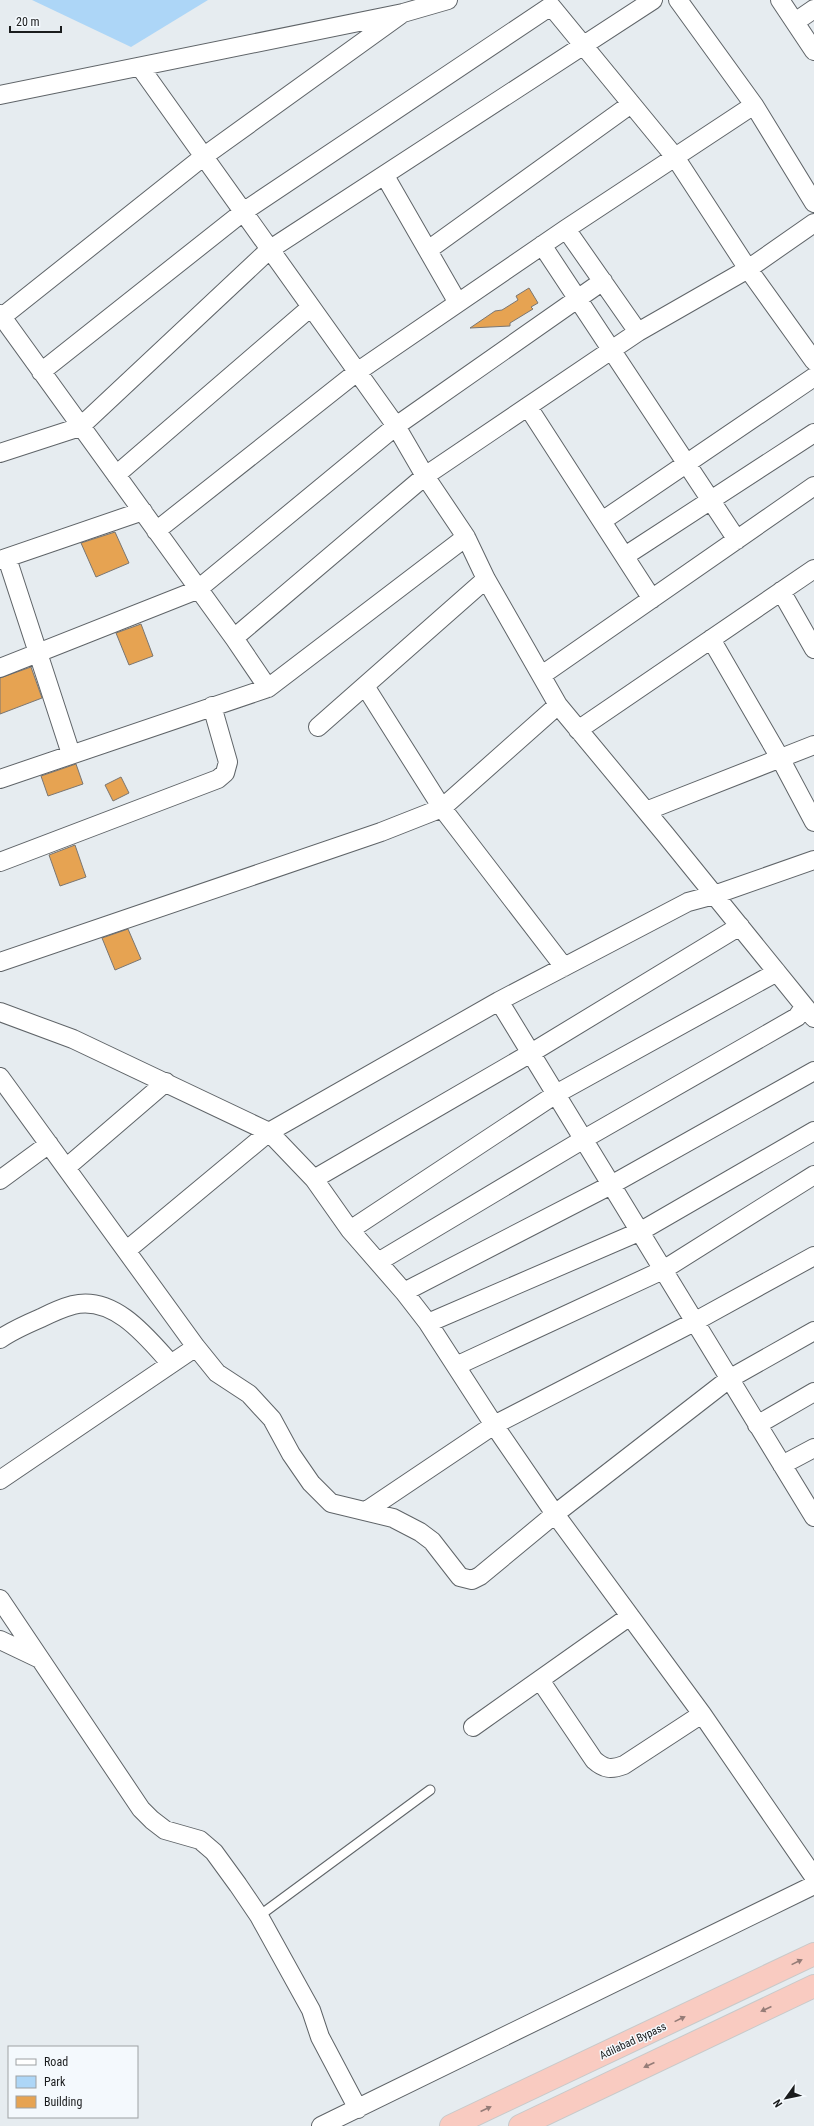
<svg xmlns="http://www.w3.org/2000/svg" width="814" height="2126" font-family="'Roboto Condensed',sans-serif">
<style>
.green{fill:#add6f7}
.building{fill:#e6a352;stroke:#7a7672}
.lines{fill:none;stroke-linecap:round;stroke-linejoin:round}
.lane-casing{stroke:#5f6468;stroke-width:11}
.street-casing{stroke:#5f6468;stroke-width:20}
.highway-casing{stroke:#c8c9c9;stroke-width:24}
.lane{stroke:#fff;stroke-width:9}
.street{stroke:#fff;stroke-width:18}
.highway{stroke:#f9cbc1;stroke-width:22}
.oneway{fill:#957c77}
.labels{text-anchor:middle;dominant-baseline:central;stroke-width:3;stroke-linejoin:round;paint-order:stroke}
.street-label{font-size:11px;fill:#1a1c1d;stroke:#f4f9fd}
</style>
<rect width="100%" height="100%" fill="#e6ecf0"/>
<path class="green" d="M 32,0 L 208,0 L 131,47 Z"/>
<path class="building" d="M 529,288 L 538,303 L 531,307 L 533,309 L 510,323 L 510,326 L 470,328 L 495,311 L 502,310 L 518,300 L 516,296 Z
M 115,532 L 129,563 L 96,577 L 81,543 Z
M 141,624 L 153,656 L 129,665 L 116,633 Z
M 31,667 L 42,698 L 0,714 L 0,678 Z
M 76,764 L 83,784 L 48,796 L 41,776 Z
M 121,777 L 129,793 L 113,801 L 105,785 Z
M 75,845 L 86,877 L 60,886 L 49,855 Z
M 128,929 L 141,959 L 115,970 L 102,938 Z"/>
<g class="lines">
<g class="lane-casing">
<path id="lane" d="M 259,1916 L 430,1790"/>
</g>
<g class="street-casing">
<path id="street" d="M 678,0 L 754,105 L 814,203
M 780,0 L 814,51
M 795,22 L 814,9
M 140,67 L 396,426 L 425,476 L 466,537 L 486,579 L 558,705 L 665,834 L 814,1018
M 0,95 L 403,13 L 448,0
M 385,176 L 458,303
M 566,229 L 638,332
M 542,245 L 737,540
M 428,250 L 631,104
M 0,314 L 234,638 L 268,688 L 0,779
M 2,317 L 203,157 L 403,13
M 41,372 L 243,212 L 551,6 L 675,157 L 748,269 L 814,361
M 528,407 L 652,599
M 0,453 L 80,427 L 269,250 L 653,0
M 116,475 L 311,307
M 602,521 L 814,377
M 156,531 L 357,372 L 566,229 L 754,105
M 625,556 L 814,433
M 7,558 L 71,754
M 0,560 L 143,511
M 781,591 L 814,649
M 234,638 L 425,476 L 638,332 L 748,269 L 814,223
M 711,639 L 780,758 L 814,822
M 0,668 L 197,590 L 396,426 L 603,281
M 542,675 L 814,486
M 365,686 L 442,808 L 564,967
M 268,688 L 466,537
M 318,727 L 486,579
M 578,730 L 814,569
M 646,811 L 814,745
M 814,860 L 714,895 L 688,902 L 499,1001 L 269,1132 L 314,1179 L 350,1230 L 404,1292 L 428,1323 L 494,1425 L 555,1514 L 702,1714 L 814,1877
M 0,862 L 218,779 L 225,773 L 228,762 L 212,706
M 0,962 L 381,832 L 442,808 L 558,705
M 499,1001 L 814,1517
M 0,1012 L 73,1039 L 269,1132 L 127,1250
M 0,1077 L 196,1347 L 217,1373 L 249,1394 L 272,1419 L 291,1454 L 311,1483 L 331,1503 L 393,1518 L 420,1532 L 432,1541 L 460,1577 L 472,1580 L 480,1576 L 555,1514 L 729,1379 L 814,1331
M 67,1167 L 166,1082
M 314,1179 L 531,1053 L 740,926
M 0,1180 L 49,1144
M 350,1230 L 556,1094 L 777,972
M 378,1262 L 584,1139 L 797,1017 L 804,1007
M 404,1292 L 611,1185 L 814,1071
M 428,1323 L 641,1231 L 814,1131
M 0,1339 C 13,1330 27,1324 41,1318 C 51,1313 62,1308 73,1305 C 114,1295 147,1337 171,1364
M 456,1366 L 663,1270 L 814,1175
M 757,1425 L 814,1392
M 782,1465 L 814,1448
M 0,1480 L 196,1347
M 366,1511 L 494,1425 L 694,1322 L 814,1256
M 0,1599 L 141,1809 L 152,1820 L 165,1830 L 200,1840 L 214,1852 L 238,1885 L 259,1916 L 311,2010 L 320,2037 L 358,2109
M 0,1640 L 40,1659
M 540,1680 L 594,1760 C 604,1769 611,1770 624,1765 L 702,1714
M 473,1727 L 630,1616
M 321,2126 L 814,1885"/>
</g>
<g class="highway-casing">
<path id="highway" d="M 451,2126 L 814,1954
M 520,2126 L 814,1986"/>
</g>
<use href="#lane" class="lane"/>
<use href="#street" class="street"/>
<use href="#highway" class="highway"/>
</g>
<defs><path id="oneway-solid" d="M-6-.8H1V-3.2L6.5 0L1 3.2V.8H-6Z"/></defs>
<g class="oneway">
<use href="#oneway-solid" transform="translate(797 1962) rotate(-26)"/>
<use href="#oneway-solid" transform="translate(766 2009) rotate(155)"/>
<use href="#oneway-solid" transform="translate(680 2019) rotate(-26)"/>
<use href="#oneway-solid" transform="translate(649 2065) rotate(155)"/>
<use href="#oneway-solid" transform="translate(486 2109) rotate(-25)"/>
</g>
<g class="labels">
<g class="street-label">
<text transform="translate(633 2041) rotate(-25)">Adilabad Bypass</text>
</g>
</g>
<rect x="8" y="2046" width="130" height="72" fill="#f4f9fd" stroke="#9da1a3"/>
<rect x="16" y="2059" width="20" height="6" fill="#ffffff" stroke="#9da1a3"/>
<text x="44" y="2066" font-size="12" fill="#1a1c1d">Road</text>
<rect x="16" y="2076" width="20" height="12" fill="#add6f7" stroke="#9da1a3"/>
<text x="44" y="2086" font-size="12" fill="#1a1c1d">Park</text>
<rect x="16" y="2096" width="20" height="12" fill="#e6a352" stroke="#9da1a3"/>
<text x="44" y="2106" font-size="12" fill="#1a1c1d">Building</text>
<g transform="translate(786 2098) rotate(237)" stroke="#f4f9fd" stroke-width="3" paint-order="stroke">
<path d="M0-3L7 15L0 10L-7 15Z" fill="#1a1c1d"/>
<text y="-6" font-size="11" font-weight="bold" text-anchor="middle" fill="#1a1c1d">N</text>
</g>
<path d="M10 26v6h51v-6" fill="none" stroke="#1a1c1d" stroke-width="2"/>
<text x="16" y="26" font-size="12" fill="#1a1c1d" stroke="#f4f9fd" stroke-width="3" paint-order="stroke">20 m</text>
</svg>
